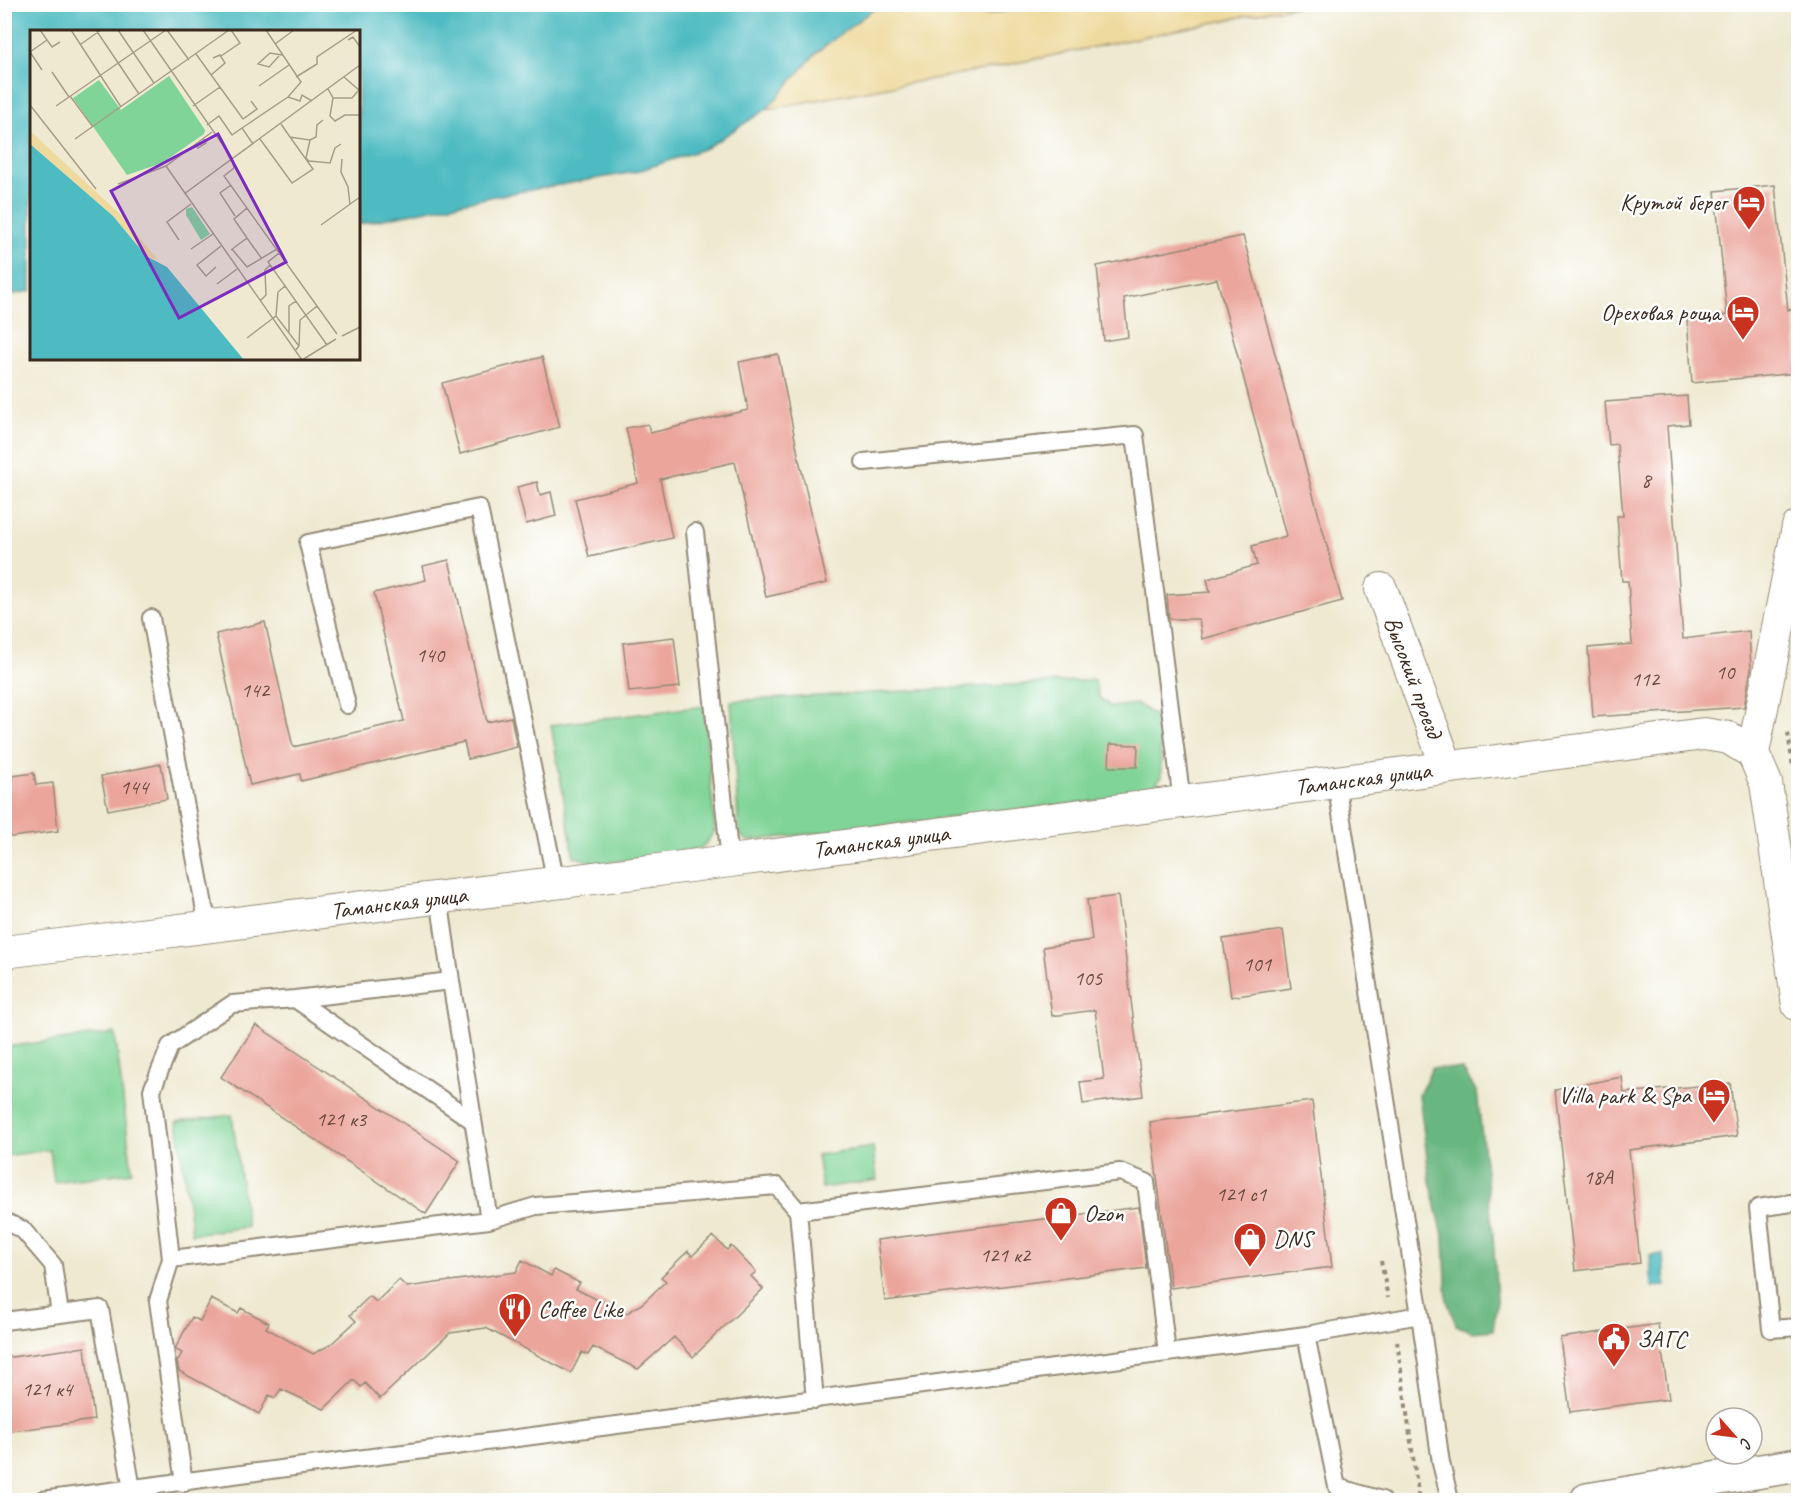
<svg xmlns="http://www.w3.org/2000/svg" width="1803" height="1505" font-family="Caveat,sans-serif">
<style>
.green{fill:#80d497;stroke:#5e7f5a;stroke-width:1.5}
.forest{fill:#68b680;stroke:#52704f;stroke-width:1.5}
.sand{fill:#eeda9e;stroke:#94825e;stroke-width:1.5}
.water{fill:#4dbbc1;stroke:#447270;stroke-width:1.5}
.building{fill:#eba59b}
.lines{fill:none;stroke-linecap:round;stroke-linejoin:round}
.lane-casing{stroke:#948a77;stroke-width:20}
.street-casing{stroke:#948a77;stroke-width:34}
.secondary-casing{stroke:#948a77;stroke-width:36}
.path{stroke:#948a77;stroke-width:4;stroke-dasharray:4.5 4.5;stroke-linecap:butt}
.lane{stroke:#fff;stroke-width:16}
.street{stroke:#fff;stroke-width:32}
.secondary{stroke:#fff;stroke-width:33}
.labels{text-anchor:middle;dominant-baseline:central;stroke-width:5;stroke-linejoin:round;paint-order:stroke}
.number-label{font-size:21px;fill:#67493d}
.poi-label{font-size:24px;fill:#3b2a1e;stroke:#fff;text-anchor:start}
.street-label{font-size:24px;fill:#3b2a1e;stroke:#fff}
.inset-road{fill:none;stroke:#a69d89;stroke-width:1.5}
.view{fill:#7b2cbf;fill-opacity:0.15;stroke:#7b2cbf;stroke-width:3}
.inset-edge{fill:none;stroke:#3b2a1e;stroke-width:3}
</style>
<rect width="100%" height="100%" fill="#fff"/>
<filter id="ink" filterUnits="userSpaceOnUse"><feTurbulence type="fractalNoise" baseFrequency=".0167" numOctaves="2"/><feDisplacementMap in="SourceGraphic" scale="12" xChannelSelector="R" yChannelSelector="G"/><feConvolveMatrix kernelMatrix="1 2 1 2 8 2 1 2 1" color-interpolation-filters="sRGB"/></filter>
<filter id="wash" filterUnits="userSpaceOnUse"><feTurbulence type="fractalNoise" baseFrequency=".008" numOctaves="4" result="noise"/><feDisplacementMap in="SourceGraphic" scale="24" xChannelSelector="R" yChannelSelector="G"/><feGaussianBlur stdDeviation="1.35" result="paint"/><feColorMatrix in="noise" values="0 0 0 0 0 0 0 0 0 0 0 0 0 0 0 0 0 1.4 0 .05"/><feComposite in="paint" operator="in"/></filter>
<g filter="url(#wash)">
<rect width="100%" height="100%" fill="#eee9d0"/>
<path class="green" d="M 1094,680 L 1099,697 L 1111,707 L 1137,704 L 1160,719 L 1161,777 L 1147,795 L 748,841 L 739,834 L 731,701 Z
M 704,706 L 715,831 L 702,848 L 599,864 L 574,857 L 551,725 Z
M 115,1033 L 132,1172 L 54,1182 L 50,1150 L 5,1156 L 5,1047 Z
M 232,1115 L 247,1227 L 192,1234 L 177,1122 Z
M 873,1147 L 877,1180 L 822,1188 L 817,1155 Z"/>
<path class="forest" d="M 1432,1068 L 1462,1069 L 1477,1092 L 1493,1234 L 1497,1301 L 1493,1330 L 1472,1332 L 1456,1325 L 1447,1300 L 1444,1239 L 1430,1181 L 1419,1095 Z"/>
<path class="sand" d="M 1031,4 L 1299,5 L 987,69 L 767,109 L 817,52 L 879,5 L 991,14 Z"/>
<path class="water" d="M 5,4 L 879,4 L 879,5 L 817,52 L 767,109 L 706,148 L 635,172 L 495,196 L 359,224 L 358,32 L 32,32 L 31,291 L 5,296 Z
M 890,5 L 1031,5 L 991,14 Z
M 1663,1254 L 1665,1286 L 1652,1287 L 1650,1255 Z"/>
<g id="blocks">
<path class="building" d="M 1775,185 L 1788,310 L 1794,309 L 1798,373 L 1692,383 L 1687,319 L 1727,315 L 1715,191 Z
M 1243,236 L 1342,601 L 1202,639 L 1199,619 L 1169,619 L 1167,595 L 1210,592 L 1207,579 L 1257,565 L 1252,546 L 1286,536 L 1217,279 L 1124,298 L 1128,337 L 1104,341 L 1097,266 Z
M 778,354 L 799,459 L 827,583 L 766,597 L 735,462 L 660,479 L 672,538 L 589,557 L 575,499 L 638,483 L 626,428 L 648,424 L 650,433 L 748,410 L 739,362 Z
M 542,357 L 560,427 L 460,454 L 442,383 Z
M 1687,396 L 1689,424 L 1667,426 L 1683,639 L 1749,631 L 1751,669 L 1744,707 L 1593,717 L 1588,648 L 1632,644 L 1628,581 L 1622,581 L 1617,516 L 1623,516 L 1617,444 L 1609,445 L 1605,402 Z
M 537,482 L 540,495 L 551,492 L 556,516 L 526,524 L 517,487 Z
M 449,560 L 487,722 L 511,717 L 517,747 L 468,759 L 464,742 L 301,781 L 300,774 L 250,785 L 216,634 L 265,622 L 293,747 L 404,721 L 374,593 L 426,580 L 423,566 Z
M 674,637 L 680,687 L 629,692 L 623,643 Z
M 1110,744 L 1138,745 L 1137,767 L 1109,767 Z
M 161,764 L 167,799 L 108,810 L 101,776 Z
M 34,773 L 36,785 L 53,783 L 58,831 L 4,838 L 4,777 Z
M 1118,896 L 1143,1096 L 1083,1104 L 1080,1082 L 1104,1079 L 1095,1010 L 1052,1016 L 1043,947 L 1092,940 L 1087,900 Z
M 1283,930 L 1291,988 L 1231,997 L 1223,939 Z
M 256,1025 L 460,1161 L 426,1214 L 221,1077 Z
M 1622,1077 L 1624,1093 L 1730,1083 L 1737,1136 L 1629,1150 L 1640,1263 L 1575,1271 L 1555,1090 Z
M 1312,1101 L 1332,1267 L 1171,1288 L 1150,1122 Z
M 1139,1207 L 1146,1268 L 885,1301 L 877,1240 Z
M 713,1236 L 727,1250 L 731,1246 L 756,1272 L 751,1276 L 763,1289 L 693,1357 L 674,1337 L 638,1369 L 593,1347 L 588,1355 L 582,1352 L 571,1373 L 486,1328 L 450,1333 L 380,1399 L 365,1383 L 361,1387 L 354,1380 L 324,1409 L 281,1389 L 275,1398 L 269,1395 L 259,1414 L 179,1371 L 177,1362 L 182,1353 L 175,1349 L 192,1317 L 200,1321 L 211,1299 L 238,1313 L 241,1308 L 269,1323 L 266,1328 L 313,1354 L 330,1345 L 356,1321 L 350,1315 L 370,1296 L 376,1302 L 399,1280 L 407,1287 L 516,1272 L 522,1260 L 551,1276 L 554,1270 L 580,1283 L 576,1289 L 626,1314 L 643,1303 L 666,1281 L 661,1277 L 688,1251 L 692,1256 Z
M 1658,1324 L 1669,1399 L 1570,1412 L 1560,1338 Z
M 85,1347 L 94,1420 L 4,1432 L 4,1358 Z"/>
</g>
</g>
<g filter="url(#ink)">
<use href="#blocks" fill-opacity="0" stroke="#948a77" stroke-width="1.5"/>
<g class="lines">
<g class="lane-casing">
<path id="lane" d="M 864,462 L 1135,435 L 1182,802
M 695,532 L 730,861
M 151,618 L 208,927
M 347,705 L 308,543 L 479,508 L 556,883
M 1336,782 L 1420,1315 L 1441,1463 L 1450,1500
M 295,999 L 473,1121
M 1798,1202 L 1758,1208 L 1771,1329 L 1798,1327
M 798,1211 L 1120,1172 L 1146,1182 L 1167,1353
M 489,1220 L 536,1206 L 777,1186 L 798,1211 L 815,1400
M 4,1221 L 23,1230 L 53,1265 L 60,1314
M 171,1259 L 489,1220 L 451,981 L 439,897
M 4,1321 L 100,1309 L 132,1489
M 1306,1335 L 1420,1315
M 184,1483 L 158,1301 L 171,1259 L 152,1090 L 170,1046 L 232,1004 L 295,999 L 451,981
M 42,1500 L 1306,1335 L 1337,1487 L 1382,1500"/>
</g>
<g class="street-casing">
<g id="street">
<path d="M 1798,527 L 1753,753 L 1766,783 L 1798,1005"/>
<path id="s1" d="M 1381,589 L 1447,767"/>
<path id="s2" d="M 4,952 L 730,861 L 1704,734 L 1729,738 L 1753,753"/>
</g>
</g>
<g class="secondary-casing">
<path id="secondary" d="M 1587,1500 L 1798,1465"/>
</g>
<path class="path" d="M 1797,708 L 1798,709
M 1788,733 L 1793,767
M 1381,1261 L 1388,1298
M 1397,1341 L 1419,1500"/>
<use href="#lane" class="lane"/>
<use href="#street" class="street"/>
<use href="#secondary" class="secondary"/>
</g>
</g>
<defs>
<g id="hotel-pin" transform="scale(1.725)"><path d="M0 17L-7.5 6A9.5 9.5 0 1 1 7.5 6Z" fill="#c8321e" stroke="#fff"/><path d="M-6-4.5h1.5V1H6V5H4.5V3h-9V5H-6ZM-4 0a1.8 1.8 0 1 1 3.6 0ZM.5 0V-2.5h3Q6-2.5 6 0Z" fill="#fff"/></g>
<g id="shop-pin" transform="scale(1.725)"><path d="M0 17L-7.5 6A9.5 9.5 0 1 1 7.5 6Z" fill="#c8321e" stroke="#fff"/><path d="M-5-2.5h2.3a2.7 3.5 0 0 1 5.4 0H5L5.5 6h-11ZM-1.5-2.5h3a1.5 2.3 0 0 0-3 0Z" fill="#fff"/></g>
<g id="restaurant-pin" transform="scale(1.725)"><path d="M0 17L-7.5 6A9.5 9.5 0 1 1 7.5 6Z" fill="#c8321e" stroke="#fff"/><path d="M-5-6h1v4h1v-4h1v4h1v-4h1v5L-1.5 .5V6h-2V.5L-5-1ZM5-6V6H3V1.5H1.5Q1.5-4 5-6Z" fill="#fff"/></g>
<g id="civic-pin" transform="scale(1.725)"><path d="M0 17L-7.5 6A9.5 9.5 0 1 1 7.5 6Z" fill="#c8321e" stroke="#fff"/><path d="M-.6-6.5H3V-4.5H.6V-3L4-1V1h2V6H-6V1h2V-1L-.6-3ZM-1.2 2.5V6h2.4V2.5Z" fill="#fff"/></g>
</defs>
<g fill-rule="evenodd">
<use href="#hotel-pin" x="1749" y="202"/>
<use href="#hotel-pin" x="1743" y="312"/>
<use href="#hotel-pin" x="1714" y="1095"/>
<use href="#shop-pin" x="1061" y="1213"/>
<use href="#shop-pin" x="1250" y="1239"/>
<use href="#restaurant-pin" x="515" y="1309"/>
<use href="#civic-pin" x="1614" y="1339"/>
</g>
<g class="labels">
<g class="number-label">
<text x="1646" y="480">8</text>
<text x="430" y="655">140</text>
<text x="1725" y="672">10</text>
<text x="1645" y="679">112</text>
<text x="255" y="690">142</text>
<text x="134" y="787">144</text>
<text x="1257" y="964">101</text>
<text x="1088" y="978">105</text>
<text x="341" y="1119">121 к3</text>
<text x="1598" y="1177">18А</text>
<text x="1241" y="1194">121 с1</text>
<text x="1005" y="1255">121 к2</text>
<text x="47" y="1389">121 к4</text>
</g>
<g class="poi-label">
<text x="1726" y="202" text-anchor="end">Крутой берег</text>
<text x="1720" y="312" text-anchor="end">Ореховая роща</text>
<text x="1691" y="1095" text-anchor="end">Villa park &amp; Spa</text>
<text x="1084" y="1213">Ozon</text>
<text x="1273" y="1239">DNS</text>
<text x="538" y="1309">Coffee Like</text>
<text x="1637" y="1339">ЗАГС</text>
</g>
<g class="street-label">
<text stroke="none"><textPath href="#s1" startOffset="94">Высокий проезд</textPath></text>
<text stroke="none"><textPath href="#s2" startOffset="1370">Таманская улица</textPath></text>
<text stroke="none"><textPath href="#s2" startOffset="884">Таманская улица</textPath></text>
<text stroke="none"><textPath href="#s2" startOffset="398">Таманская улица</textPath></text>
</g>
</g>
<g transform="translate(30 30)">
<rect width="330" height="330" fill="#eee9d0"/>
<path d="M 139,46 L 175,100 L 174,104 L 132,133 L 97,145 L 43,68 L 69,50 L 91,80 ZM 162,177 L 180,204 L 171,210 L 156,185 L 156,179 Z" fill="#80d497"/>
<path d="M 0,101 L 90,184 L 128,230 L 116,226 L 83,186 L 0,114 Z" fill="#eeda9e"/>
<path d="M 0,114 L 83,186 L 116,226 L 137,237 L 214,330 L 0,330 Z" fill="#4dbbc1"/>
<path class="inset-road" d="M 10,0 L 22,17 L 30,12M 41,0 L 91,77M 66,0 L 109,64M 88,0 L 124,53M 113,0 L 202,128 L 204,138 L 194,146 L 307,304M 137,0 L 159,30M 236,0 L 271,52 L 258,67M 318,10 L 323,7 L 330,17M 51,14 L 71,0M 245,14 L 264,0M 0,22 L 12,40M 0,22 L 17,10M 166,24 L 213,89 L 227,79 L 221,71M 191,26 L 210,13 L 201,0M 249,26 L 239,37 L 228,34 L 240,23 L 252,25M 22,42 L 39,67M 181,45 L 195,33 L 190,25 L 183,28M 266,47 L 287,34 L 287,27 L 327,0M 314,47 L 330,61M 229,56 L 259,35M 298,59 L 303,68 L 300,86 L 305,91 L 315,85 L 330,85M 40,66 L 63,97M 303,68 L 322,68 L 328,61M 0,75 L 66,159M 26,76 L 136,0M 163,76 L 190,57M 251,94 L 260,107 L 280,110 L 276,128 L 279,131 L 300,133 L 305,118 L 311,114M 177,95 L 189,86 L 202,105 L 212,98 L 223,114M 212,98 L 258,67 L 270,71 L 272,65 L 282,71M 45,109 L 199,0M 230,109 L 262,153 L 283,139 L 260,107M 280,110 L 286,107 L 287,95 L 293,90M 165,114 L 168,118 L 176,113 L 173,108M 312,129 L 311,142 L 318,157 L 320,175M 136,136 L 272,330M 88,154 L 136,136 L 182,102M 201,155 L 190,163 L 205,186M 154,164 L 330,35M 291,195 L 330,167M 217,208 L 204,189 L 217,178M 149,210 L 137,192 L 161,174M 161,219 L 183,204M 202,219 L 217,237 L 247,219M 201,220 L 217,208 L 232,229M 249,223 L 238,232 L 297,315M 186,237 L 176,246 L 167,235 L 191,216M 187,254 L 207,239M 230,271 L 236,265 L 235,240 L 240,235M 246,286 L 248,262 L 255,256M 242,289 L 246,286 L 269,316 L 265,321M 259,302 L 259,276 L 266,271M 312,306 L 330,297M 217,308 L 242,289M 269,316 L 270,290 L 287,276M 272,330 L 306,309"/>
<path class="view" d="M 188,104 L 256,232 L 149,288 L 81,161 Z"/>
<rect width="330" height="330" class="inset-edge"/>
</g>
<rect width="1803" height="1505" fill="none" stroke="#fff" stroke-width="24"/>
<g transform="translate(1734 1436) rotate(118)"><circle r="28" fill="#ffffff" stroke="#b1aaa5" stroke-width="1.5"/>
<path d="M0-4.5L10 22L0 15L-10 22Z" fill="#c8321e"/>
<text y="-9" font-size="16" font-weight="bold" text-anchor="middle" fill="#3b2a1e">С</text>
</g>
</svg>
